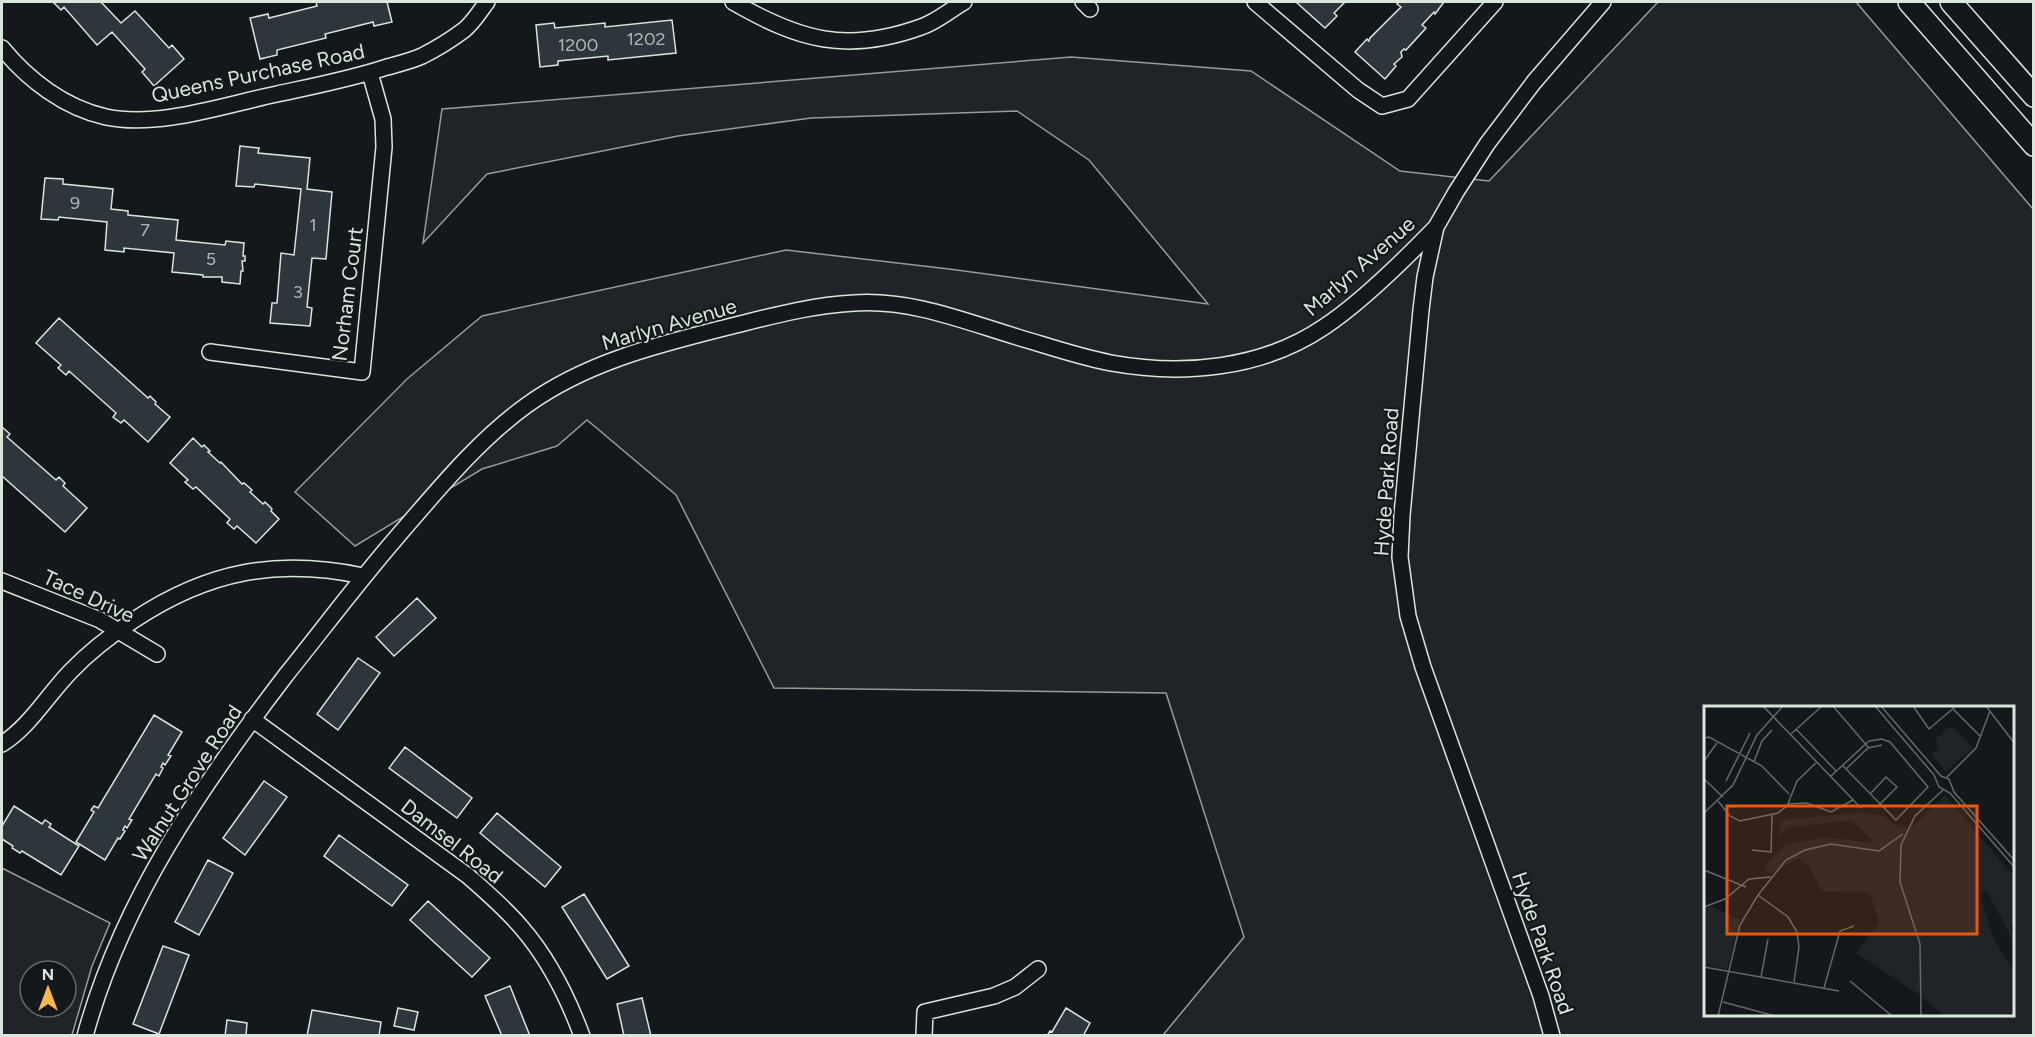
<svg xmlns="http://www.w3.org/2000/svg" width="2035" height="1037" font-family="Figtree,sans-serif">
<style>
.green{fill:#202428;stroke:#939e99;stroke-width:1.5;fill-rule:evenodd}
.building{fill:#2c363c;stroke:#d8e6dc;stroke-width:1.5}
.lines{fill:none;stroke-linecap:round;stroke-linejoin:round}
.street-casing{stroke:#d8e6dc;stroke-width:18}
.secondary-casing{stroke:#d8e6dc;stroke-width:24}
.street{stroke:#14181c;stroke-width:15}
.secondary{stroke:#14181c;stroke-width:21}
.labels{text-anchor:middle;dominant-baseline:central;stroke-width:4.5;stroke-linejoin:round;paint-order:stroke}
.number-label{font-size:18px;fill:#adbab4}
.street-label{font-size:21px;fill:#d8e6dc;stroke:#14181c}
.inset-road{fill:none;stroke:#626a69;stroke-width:1.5}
.view{fill:#e8590c;fill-opacity:0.15;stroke:#e8590c;stroke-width:3}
.inset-edge{fill:none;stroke:#d8e6dc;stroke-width:3}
</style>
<rect width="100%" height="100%" fill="#14181c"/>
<path class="green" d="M 1658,2 L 1856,2 L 2033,209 L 2033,1035 L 1163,1035 L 1244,937 L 1166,693 L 774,688 L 676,495 L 587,420 L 557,446 L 482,469 L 355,546 L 295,492 L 407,379 L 482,316 L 786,250 L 949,269 L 1208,304 L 1089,160 L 1017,111 L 811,118 L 678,136 L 487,174 L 423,243 L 442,109 L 1071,57 L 1251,71 L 1400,171 L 1489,181 ZM 1705,707 L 2012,707 L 2012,1014 L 1705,1014 Z
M 2,868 L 110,923 L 92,966 L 72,1035 L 2,1035 ZM 30,971 L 66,971 L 66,1007 L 30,1007 Z"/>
<path class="building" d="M 53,2 L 101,2 L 121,23 L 135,11 L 169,48 L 172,45 L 184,59 L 154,86 L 142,72 L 145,69 L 112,32 L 97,45 L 64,7 L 61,10 Z
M 316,2 L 387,2 L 392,22 L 374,26 L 373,22 L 325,34 L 326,38 L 277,50 L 277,55 L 260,59 L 250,18 L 268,14 L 269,18 L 317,6 Z
M 1296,2 L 1345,2 L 1334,13 L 1337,16 L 1325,28 Z
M 1399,2 L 1444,2 L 1435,14 L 1434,12 L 1422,25 L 1426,28 L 1406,50 L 1404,49 L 1401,52 L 1402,57 L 1394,64 L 1396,66 L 1385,79 L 1355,52 L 1367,39 L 1369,41 L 1370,38 L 1401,7 L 1397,4 Z
M 672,20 L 676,53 L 608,60 L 608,56 L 558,61 L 558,65 L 540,67 L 536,25 L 554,23 L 555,28 L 605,23 L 605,27 Z
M 240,146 L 259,148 L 258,153 L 310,158 L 307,189 L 332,192 L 326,259 L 312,258 L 307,307 L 312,308 L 310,326 L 270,323 L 272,303 L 277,303 L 281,253 L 294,255 L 301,189 L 255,184 L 254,187 L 236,186 Z
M 45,178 L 63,179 L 63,184 L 113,189 L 111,209 L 128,211 L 128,215 L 178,220 L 176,240 L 225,245 L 226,241 L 244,243 L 243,256 L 245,256 L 245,261 L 242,261 L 243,271 L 241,271 L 240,284 L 222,282 L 222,277 L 203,277 L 203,275 L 172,272 L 174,253 L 124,248 L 124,252 L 105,250 L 107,222 L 59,217 L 58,220 L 41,219 Z
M 59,318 L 148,398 L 150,396 L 156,402 L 155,404 L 170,417 L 148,442 L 124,420 L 121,423 L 113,417 L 116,413 L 69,371 L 66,375 L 58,368 L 61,365 L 36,343 Z
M 2,427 L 10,434 L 7,437 L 56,480 L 59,477 L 65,483 L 63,486 L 87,508 L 65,532 L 2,476 Z
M 193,438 L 202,447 L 204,445 L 210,451 L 208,452 L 220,463 L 221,462 L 242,484 L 244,483 L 252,490 L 250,492 L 263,504 L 265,502 L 272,509 L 271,511 L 279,519 L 256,543 L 237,526 L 234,529 L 227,523 L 230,519 L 196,487 L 193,489 L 185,482 L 188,480 L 170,463 Z
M 417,598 L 436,618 L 394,656 L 376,637 Z
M 358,658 L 380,673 L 338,730 L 317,714 Z
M 154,715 L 182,732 L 168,755 L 171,756 L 165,765 L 163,763 L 161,767 L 163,768 L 159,776 L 156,774 L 129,819 L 132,820 L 127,828 L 125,826 L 123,830 L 125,831 L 120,839 L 118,838 L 105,860 L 76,842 L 94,812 L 91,810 L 94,806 L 98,808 Z
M 405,747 L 472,798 L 457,818 L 389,768 Z
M 264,781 L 287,797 L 245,855 L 223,838 Z
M 14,806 L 42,824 L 45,820 L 51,824 L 49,827 L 79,846 L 61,875 L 22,851 L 20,853 L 12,848 L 13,846 L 2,839 L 2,826 Z
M 497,813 L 561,867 L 545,887 L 480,833 Z
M 339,835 L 408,885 L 392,906 L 324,856 Z
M 208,860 L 233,873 L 199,935 L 175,922 Z
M 584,894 L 629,966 L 607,979 L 562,907 Z
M 428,901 L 490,958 L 472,977 L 410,920 Z
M 163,946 L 189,955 L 159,1034 L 133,1024 Z
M 510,986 L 530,1036 L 502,1036 L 485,996 Z
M 642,998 L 651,1036 L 624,1036 L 617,1004 Z
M 398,1008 L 418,1012 L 414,1030 L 394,1026 Z
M 1066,1008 L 1090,1023 L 1083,1036 L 1047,1036 L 1050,1031 L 1052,1032 Z
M 312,1010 L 381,1022 L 379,1036 L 307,1036 Z
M 227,1020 L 247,1023 L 246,1036 L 225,1036 Z"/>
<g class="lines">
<g class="street-casing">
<path id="street" d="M 733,2 C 799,40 846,54 921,27 C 936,22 950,10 964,2
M 1083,2 L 1090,9
M 1255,2 L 1358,90 L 1382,106 L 1408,99 L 1495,2
M 2,48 C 28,80 65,108 106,117 C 159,128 224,105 277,94 C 314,86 351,79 387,67 C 398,64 411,61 422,56 C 436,49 452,39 464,30 C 473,23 480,11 487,2
M 210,352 L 362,372 L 384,147 L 383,119 L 370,73
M 2,581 L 100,620 L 157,654
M 252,719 L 468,876 C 486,892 505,908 521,927 C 548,958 568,998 582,1036
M 2,744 C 30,726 47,696 70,672 C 89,652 111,635 134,620 C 208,571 276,558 363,576
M 85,1036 C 122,900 202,785 286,675 C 323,629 358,582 397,537 C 437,491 477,441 527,405 C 588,361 661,344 732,326 C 772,316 813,305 854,303 C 910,299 964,321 1017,337 C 1048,346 1079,357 1111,363 C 1183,376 1262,369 1324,327 C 1362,302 1404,260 1436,227
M 924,1036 L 925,1012 L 994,996 L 1015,987 L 1038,969
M 1552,1036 L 1541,996 L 1423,667 L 1408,616 L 1400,557 L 1402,515 L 1421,310 L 1425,277 L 1436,227 L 1456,192 L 1487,144 L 1534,82 L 1603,2"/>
</g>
<g class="secondary-casing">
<path id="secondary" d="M 1909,2 L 2034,145
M 1951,2 L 2034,96"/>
</g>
<use href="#street" class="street"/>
<use href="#secondary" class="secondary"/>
</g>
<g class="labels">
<g class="number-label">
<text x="646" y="39">1202</text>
<text x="578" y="45">1200</text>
<text x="75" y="203">9</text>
<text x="313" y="225">1</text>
<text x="145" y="230">7</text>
<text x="211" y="259">5</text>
<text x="298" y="292">3</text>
</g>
<g class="street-label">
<text transform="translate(258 73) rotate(-12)">Queens Purchase Road</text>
<text transform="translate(1359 266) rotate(-41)">Marlyn Avenue</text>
<text transform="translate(347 294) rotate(-83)">Norham Court</text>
<text transform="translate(669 324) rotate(-16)">Marlyn Avenue</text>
<text transform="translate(1386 482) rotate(-86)">Hyde Park Road</text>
<text transform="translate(89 596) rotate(25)">Tace Drive</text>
<text transform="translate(187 783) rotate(-57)">Walnut Grove Road</text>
<text transform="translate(452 841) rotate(38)">Damsel Road</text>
<text transform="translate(1543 943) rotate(71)">Hyde Park Road</text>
</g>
</g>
<g transform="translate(1704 706)">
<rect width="310" height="310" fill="#14181c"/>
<path d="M 248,20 L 269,42 L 242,65 L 227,48 L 234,43 L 232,32 ZM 241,89 L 310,171 L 310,216 L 306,220 L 310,237 L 283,185 L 276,187 L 289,232 L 310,265 L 310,310 L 239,310 L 216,289 L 152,247 L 175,216 L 166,186 L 118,185 L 106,161 L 95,152 L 66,168 L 59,161 L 82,139 L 119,131 L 171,137 L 148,114 L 83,122 L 75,130 L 77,114 L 154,107 L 176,109 L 195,121 L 206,123 ZM 8,200 L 36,214 L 23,263 L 0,259 L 0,202 Z" fill="#202428"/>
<path class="inset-road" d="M 59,0 L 157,102M 129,0 L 165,42M 171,0 L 230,69 L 235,81 L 246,87 L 311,162M 177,0 L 237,70 L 245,73 L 250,86 L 311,155M 209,0 L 225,23 L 252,0M 282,0 L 311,38M 249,3 L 277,31M 92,23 L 132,65M 87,28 L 118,0M 0,32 L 5,31 L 58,60 L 85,88M 0,55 L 13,37M 50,56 L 58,35 L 68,24M 142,63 L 164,42 L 178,39M 127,70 L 165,35 L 178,33 L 186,36 L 224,81 L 192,114 L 139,60M 242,72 L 272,42 L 286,5M 0,73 L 19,91M 22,75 L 46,27M 166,88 L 182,71 L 193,81 L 175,99M 14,95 L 26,110 L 36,115 L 74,107 L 83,100 L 93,75 L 113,56M 84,98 L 103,97 L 127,106 L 149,94M 0,107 L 29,79 L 53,29 L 79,0M 48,144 L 67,146 L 68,109M 0,164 L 42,181M 54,189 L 84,211 L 93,226 L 95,241 L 90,276M 0,201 L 21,193 L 45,173 L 67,171M 0,261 L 135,285M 57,271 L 64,233M 146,275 L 188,310M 120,282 L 136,225 L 150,220M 19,296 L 71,310M 14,310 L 36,219 L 54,189 L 82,154 L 101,144 L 127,138 L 175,145 L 199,128M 217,310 L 216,238 L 196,176 L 197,139 L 211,110 L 239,84"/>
<path class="view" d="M 23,100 L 273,100 L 273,228 L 23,228 Z"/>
<rect width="310" height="310" class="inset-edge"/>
</g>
<rect width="2035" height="1037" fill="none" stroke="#d8e6dc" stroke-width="6"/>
<g transform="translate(48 989)"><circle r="28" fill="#14181c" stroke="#626a69" stroke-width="1.5"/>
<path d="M0-4.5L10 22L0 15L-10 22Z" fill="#ffb74d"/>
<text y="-9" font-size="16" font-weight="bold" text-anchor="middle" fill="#d8e6dc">N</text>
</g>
</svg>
